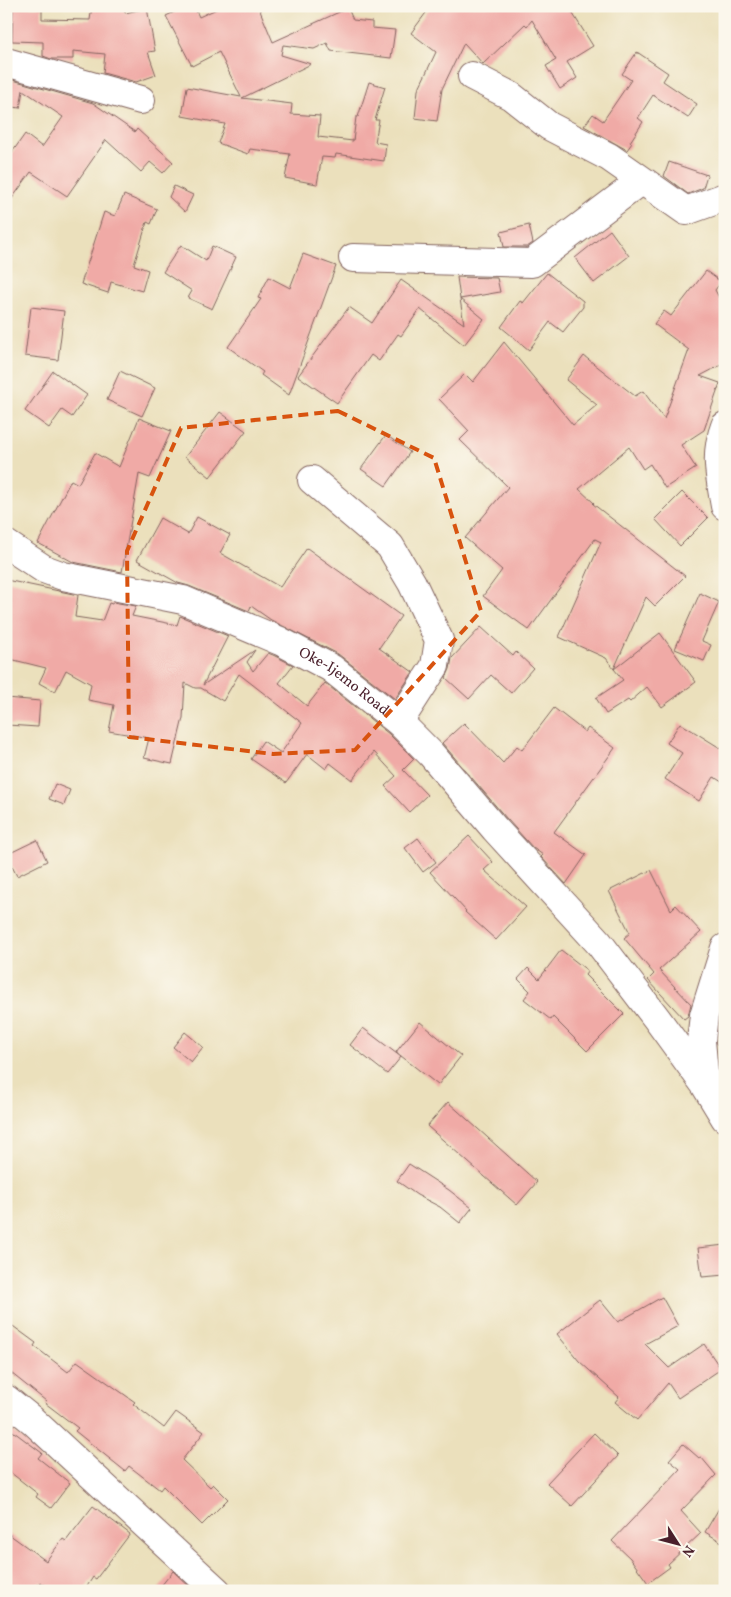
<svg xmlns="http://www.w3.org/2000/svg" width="731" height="1597" font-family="Vollkorn,serif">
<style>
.building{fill:#f0aaa6}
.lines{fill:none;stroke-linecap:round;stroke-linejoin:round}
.minor-casing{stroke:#82635e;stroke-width:30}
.minor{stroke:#fff;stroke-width:28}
.marked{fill:none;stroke:#d8530f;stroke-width:4;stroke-dasharray:10 6;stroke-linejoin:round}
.labels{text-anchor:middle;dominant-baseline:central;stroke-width:5;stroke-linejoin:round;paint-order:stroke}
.street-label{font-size:15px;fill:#4a1f2b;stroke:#fbf7ec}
</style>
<rect width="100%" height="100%" fill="#fbf7ec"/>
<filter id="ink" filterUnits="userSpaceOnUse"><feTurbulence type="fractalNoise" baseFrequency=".02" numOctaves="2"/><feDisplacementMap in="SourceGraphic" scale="10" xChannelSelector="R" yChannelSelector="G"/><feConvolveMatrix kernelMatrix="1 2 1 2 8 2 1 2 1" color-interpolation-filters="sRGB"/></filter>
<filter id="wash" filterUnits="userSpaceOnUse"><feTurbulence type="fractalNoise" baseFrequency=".0096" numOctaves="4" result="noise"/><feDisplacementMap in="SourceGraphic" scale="20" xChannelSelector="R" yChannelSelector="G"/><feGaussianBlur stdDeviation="1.12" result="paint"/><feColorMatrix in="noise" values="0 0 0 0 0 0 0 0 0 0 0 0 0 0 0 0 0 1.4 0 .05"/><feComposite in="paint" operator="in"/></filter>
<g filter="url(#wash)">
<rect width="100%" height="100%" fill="#ebe0bc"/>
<g id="blocks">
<path class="building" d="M 13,6 L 42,7 L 42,19 L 90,20 L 92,6 L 125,6 L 125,13 L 147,8 L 155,51 L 148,52 L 156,75 L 136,82 L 103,73 L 105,54 L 73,51 L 73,59 L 51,59 L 43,56 L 43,42 L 12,41 Z
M 187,6 L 194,6 L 199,17 L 223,6 L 258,6 L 273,42 L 348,8 L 353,20 L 372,22 L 372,28 L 395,30 L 391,58 L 331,51 L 327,43 L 314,49 L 283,45 L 281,55 L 311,64 L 242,98 L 292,104 L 291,114 L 320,116 L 318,137 L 353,141 L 356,117 L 358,117 L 369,82 L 385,87 L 375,120 L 379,120 L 375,142 L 386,144 L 384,161 L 336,154 L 335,158 L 322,157 L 317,184 L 285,178 L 290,154 L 250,149 L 248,154 L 218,143 L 225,124 L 182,116 L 187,87 L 241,97 L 219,52 L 192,66 L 166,16 Z
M 431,6 L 568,6 L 593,46 L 567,62 L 577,78 L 560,89 L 546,66 L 556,60 L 532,20 L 527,26 L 525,24 L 483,64 L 464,43 L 442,89 L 437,121 L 415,118 L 418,90 L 436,52 L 411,33 Z
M 637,52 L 668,73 L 663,81 L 697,104 L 688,118 L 653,95 L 638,118 L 643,122 L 630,142 L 632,143 L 627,150 L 584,126 L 593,114 L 603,121 L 631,80 L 622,74 Z
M 6,78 L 93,103 L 135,132 L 137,129 L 173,162 L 163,173 L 150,162 L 141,172 L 106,140 L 67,196 L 31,172 L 6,207 L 6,161 L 25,134 L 42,147 L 63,117 L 23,90 L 20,108 L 6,106 Z
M 669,162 L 707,175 L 703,188 L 688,194 L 664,176 Z
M 174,186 L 193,195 L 185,212 L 169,197 Z
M 124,195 L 157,209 L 151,224 L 147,222 L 134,265 L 148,270 L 142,291 L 111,282 L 108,293 L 81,284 L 104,212 L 115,216 Z
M 529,225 L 533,243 L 527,247 L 504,247 L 501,232 Z
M 610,230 L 629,256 L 594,283 L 575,258 Z
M 181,245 L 206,261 L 212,246 L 236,257 L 212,309 L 188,298 L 192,291 L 163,272 Z
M 303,254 L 336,266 L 289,395 L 261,375 L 263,372 L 228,347 L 261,299 L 258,298 L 269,277 L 290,288 Z
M 706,271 L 721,282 L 715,290 L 725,309 L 725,363 L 700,376 L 720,383 L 704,430 L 681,445 L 696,468 L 665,488 L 650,464 L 643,469 L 629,447 L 579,489 L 594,503 L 593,504 L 685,576 L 655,606 L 646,597 L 614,669 L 606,658 L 559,637 L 601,542 L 595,539 L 529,630 L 483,596 L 502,570 L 465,538 L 508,487 L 460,440 L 469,431 L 439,399 L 465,374 L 473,382 L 504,342 L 573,425 L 597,405 L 566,380 L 584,356 L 635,396 L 643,391 L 664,419 L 689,350 L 654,324 L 664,311 L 671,316 Z
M 547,273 L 583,301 L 583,307 L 563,332 L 550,322 L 529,350 L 501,327 L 520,301 L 523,303 Z
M 457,277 L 497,278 L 500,292 L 460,299 Z
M 401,280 L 464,324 L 460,299 L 484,319 L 464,345 L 420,309 L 401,336 L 398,334 L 379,361 L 371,355 L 337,403 L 298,376 L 349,307 L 372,323 Z
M 31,307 L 64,311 L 58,360 L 25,356 Z
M 53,371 L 87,395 L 72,417 L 62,410 L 49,428 L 25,411 Z
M 120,371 L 155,388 L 142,416 L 107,400 Z
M 220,412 L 246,431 L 210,477 L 185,457 Z
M 139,418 L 171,431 L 150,478 L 139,474 L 122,572 L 73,562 L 38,543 L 71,480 L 78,484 L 95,453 L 119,467 Z
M 386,435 L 410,452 L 386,486 L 361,469 Z
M 682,492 L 708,518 L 680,546 L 655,519 Z
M 197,517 L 230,535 L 220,553 L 280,587 L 307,548 L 401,616 L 379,648 L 413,672 L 395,699 L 338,654 L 271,620 L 251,606 L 249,611 L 189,586 L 178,583 L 137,560 L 160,518 L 188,534 Z
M 6,580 L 78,595 L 75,617 L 102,621 L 109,603 L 112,604 L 113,602 L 136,606 L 132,616 L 177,625 L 180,616 L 228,636 L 203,685 L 255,650 L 247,662 L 253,671 L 268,653 L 273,655 L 293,665 L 279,683 L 307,706 L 325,683 L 389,734 L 414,759 L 403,770 L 427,795 L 409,812 L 385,786 L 396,776 L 374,752 L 352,780 L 330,763 L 326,769 L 307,754 L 286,783 L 251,759 L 263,741 L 281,753 L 302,723 L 239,674 L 223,701 L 201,688 L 195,688 L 185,683 L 183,718 L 172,764 L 144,758 L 149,738 L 109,731 L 114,705 L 88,700 L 91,684 L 66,670 L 55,692 L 39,683 L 46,668 L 6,658 Z
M 700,593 L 719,602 L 702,641 L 711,645 L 704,661 L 675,649 Z
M 481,627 L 513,656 L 516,652 L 533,668 L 511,693 L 491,675 L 469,699 L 446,678 L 450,669 L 452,658 Z
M 660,633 L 696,682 L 662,707 L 647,687 L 630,702 L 628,700 L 606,714 L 596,698 L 623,680 L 614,669 Z
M 6,698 L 40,701 L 38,727 L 7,725 L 8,712 L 6,712 Z
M 554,708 L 585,732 L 588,728 L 615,748 L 554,832 L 586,855 L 566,884 L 541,857 L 543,855 L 533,848 L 507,819 L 442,743 L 464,723 L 503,763 L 517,746 L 522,750 Z
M 680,723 L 725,751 L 725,784 L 714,777 L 699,801 L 665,779 L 682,753 L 667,743 Z
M 55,784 L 70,790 L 64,805 L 49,799 Z
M 469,836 L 493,862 L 484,870 L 526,907 L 496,940 L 465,912 L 466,911 L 430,872 Z
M 418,838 L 436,862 L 423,872 L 405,848 Z
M 37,840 L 47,861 L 17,876 L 6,855 Z
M 651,870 L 671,910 L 676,905 L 701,932 L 659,970 L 691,1004 L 688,1016 L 684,1019 L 648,980 L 654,974 L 624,938 L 630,933 L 609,891 Z
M 561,950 L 588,971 L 585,975 L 624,1014 L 587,1051 L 553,1017 L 551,1020 L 524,999 L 530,991 L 518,979 L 528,968 L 539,979 Z
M 420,1022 L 461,1056 L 438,1085 L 396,1052 Z
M 363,1028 L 401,1057 L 387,1074 L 350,1045 Z
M 185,1032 L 203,1047 L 191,1062 L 173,1047 Z
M 448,1102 L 537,1182 L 517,1205 L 427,1126 Z
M 409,1164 L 449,1190 L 472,1208 L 460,1223 L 440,1207 L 417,1195 L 397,1181 Z
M 725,1245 L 725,1275 L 702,1277 L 698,1248 Z
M 662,1297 L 678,1326 L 645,1344 L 669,1368 L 704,1344 L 721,1369 L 678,1398 L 668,1383 L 637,1420 L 615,1402 L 619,1397 L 579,1361 L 557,1334 L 600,1300 L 618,1322 Z
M 6,1321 L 36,1343 L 34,1346 L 68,1372 L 77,1361 L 135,1402 L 133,1404 L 164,1428 L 176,1412 L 204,1432 L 182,1460 L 210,1487 L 213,1484 L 228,1499 L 202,1525 L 163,1486 L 160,1490 L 129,1466 L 125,1471 L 75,1431 L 78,1428 L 45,1403 L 46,1401 L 6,1369 Z
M 6,1426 L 42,1453 L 38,1458 L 70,1483 L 51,1508 L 36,1497 L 38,1494 L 6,1469 Z
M 594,1433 L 618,1456 L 572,1506 L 547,1483 Z
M 683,1444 L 699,1458 L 701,1457 L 716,1475 L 681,1511 L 701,1533 L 668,1564 L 670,1567 L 648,1583 L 630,1558 L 612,1541 L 680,1469 L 669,1460 Z
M 725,1498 L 725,1544 L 705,1532 Z
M 93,1506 L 130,1534 L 96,1579 L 93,1577 L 84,1591 L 54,1591 L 40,1582 L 34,1591 L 6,1591 L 6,1532 L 46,1561 L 63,1539 L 66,1541 Z
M 173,1571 L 194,1591 L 157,1591 Z"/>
</g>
</g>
<g filter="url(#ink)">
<use href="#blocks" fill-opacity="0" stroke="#82635e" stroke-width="1"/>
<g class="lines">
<g class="minor-casing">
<g id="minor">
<path d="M 6,62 L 141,100"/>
<path d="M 472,76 L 511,96 L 549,126 L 609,157 L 686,211 L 725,197"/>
<path d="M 353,258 L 532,263 L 641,181"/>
<path d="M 725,426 C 714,455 720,477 725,506"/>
<path d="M 312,480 L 390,546 L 412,583 L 439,640 L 435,666 L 399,722"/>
<path id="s1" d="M 6,544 L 44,569 L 63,576 L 183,600 L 280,641 L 331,668 L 399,722 L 431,754 L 495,829 L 599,943 L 657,1019 L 705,1085 L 725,1118"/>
<path d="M 705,1083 L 701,1041 L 704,1015 L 725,948"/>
<path d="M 6,1399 L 32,1420 L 217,1591"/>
</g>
</g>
<use href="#minor" class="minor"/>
</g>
</g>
<path class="marked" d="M 338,411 L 434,458 L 481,611 L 355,750 L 273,754 L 129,737 L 127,551 L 181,428 Z"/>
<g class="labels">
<g class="street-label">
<text stroke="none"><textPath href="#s1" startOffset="369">Oke-Ijemo Road</textPath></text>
</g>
</g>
<rect width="731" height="1597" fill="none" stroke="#fbf7ec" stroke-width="25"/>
<g transform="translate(678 1544) rotate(126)" stroke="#fbf7ec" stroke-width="4" paint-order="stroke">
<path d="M0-4L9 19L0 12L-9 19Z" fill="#4a1f2b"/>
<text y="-8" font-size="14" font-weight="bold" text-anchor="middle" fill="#4a1f2b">N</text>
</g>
</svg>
